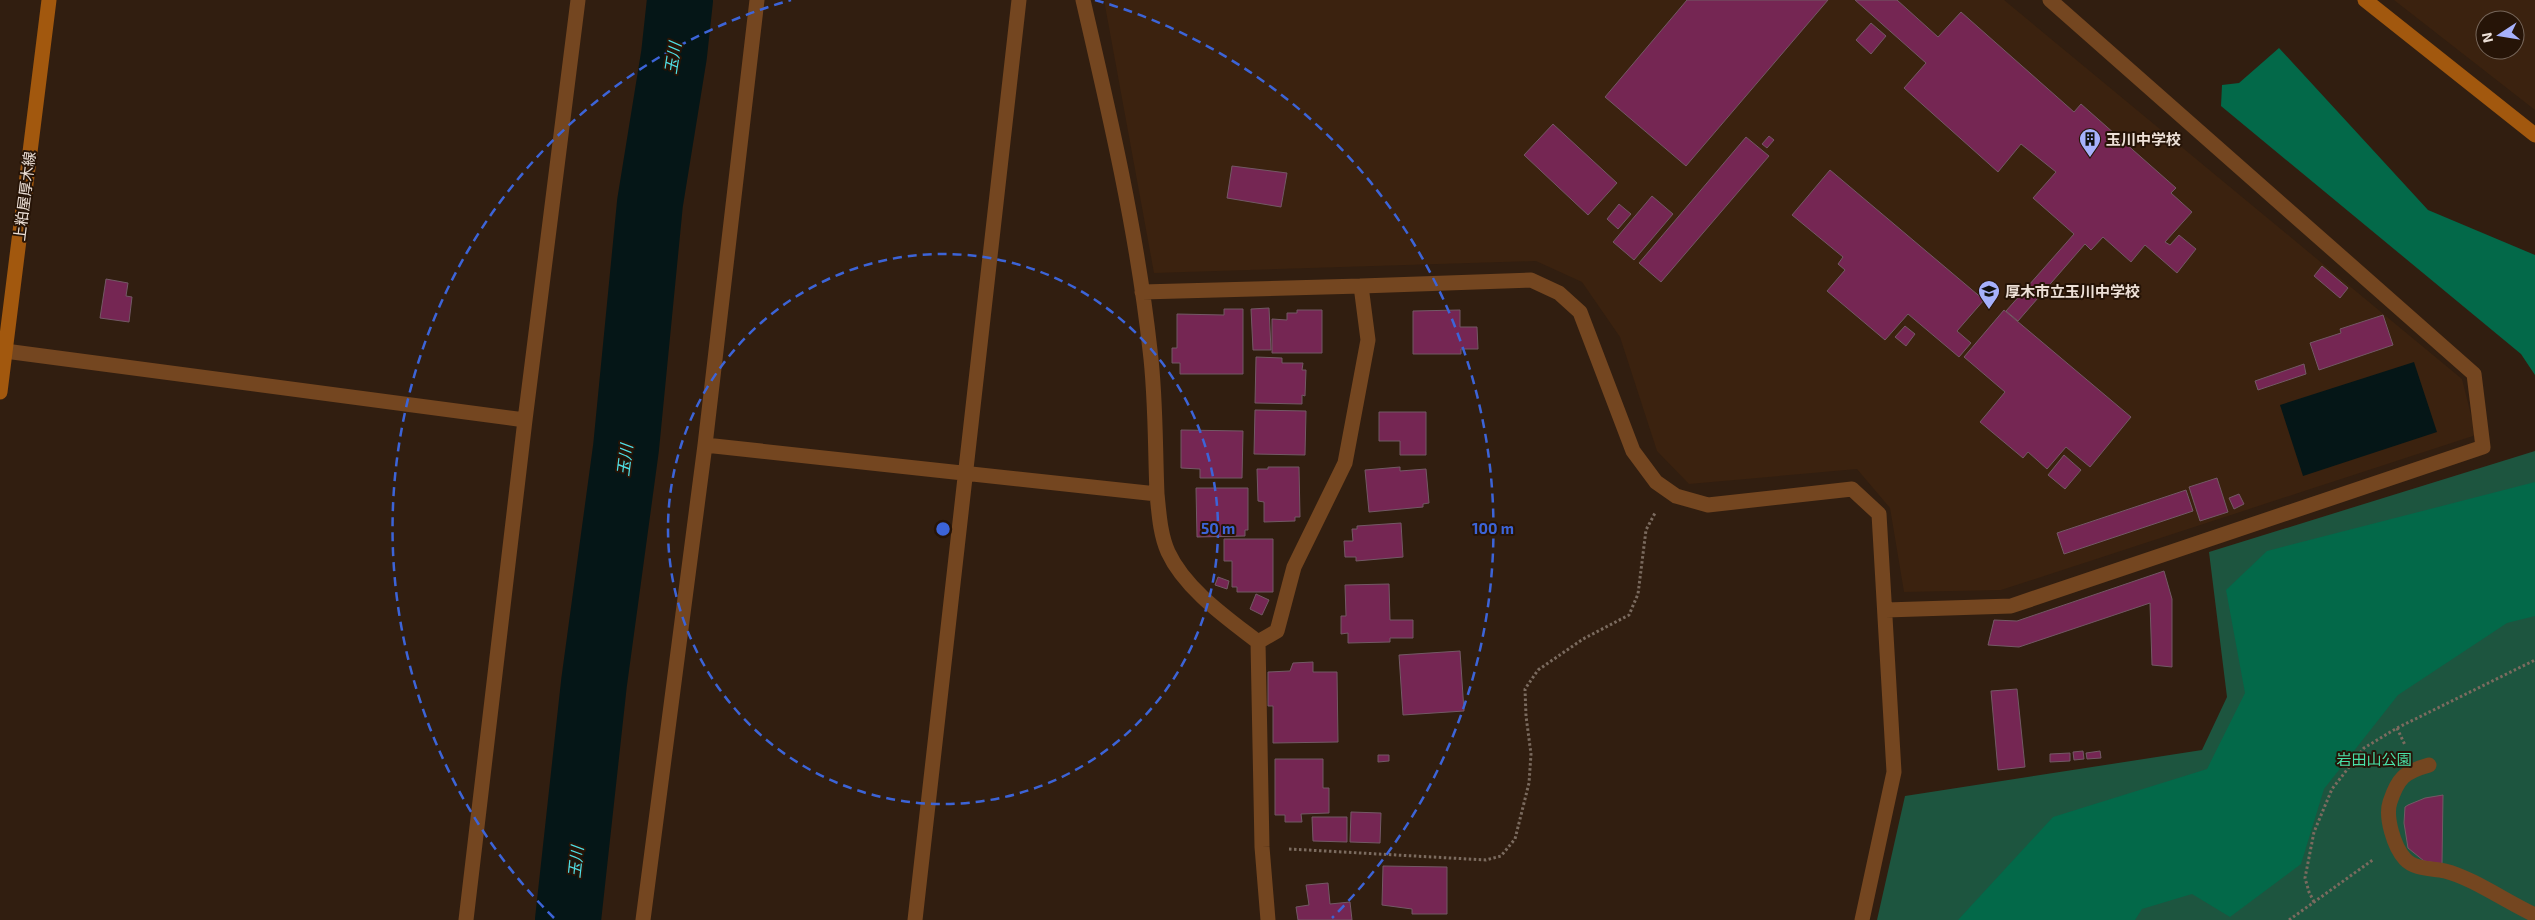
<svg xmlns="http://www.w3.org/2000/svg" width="2535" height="920" font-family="'Exo 2','Noto Sans JP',sans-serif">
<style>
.built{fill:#3b220f;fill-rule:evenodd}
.green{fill:#1d553f}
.forest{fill:#036949}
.water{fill:#051617}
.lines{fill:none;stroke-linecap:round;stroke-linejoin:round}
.river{stroke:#051617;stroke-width:66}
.building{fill:#752653;stroke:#735965}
.path{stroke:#7b6b5f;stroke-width:3;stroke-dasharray:2.5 2.5;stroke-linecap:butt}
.lane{stroke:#744620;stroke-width:15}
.street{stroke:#744620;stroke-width:15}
.secondary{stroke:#a2580e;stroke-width:15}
.ring{fill:none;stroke:#3c64d8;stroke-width:2.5;stroke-dasharray:9 6}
.labels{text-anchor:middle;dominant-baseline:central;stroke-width:4;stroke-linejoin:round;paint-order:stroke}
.poi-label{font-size:15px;font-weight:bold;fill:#ede0d7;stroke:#261407;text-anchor:start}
.street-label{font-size:15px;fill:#ede0d7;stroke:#261407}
.park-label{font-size:15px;fill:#49e1a8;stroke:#261407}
.water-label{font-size:16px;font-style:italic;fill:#50e1e8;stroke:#261407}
.centre{fill:#3c64d8;stroke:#261407;stroke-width:2.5}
.ring-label{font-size:15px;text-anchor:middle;font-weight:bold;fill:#3c64d8;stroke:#261407;stroke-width:4;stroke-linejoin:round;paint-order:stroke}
</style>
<rect width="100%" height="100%" fill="#311e10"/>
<path class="built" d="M 1104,0 L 2004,0 L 2462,379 L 2476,435 L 2001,590 L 1904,592 L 1890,508 L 1857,469 L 1689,484 L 1657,451 L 1620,337 L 1582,282 L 1536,261 L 1154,273 Z
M 2394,0 L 2535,0 L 2535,110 ZM 2485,20 L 2515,20 L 2515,50 L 2485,50 Z"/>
<path class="green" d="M 2535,451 L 2535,920 L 1877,920 L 1905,796 L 2202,750 L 2227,697 L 2209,552 Z"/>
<path class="forest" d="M 2279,48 L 2428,210 L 2535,255 L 2535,375 L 2521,354 L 2221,106 L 2222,85 L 2239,83 Z
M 2535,482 L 2535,616 L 2507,623 L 2398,695 L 2324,789 L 2301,864 L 2230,917 L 2192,894 L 2142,909 L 2135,920 L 1958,920 L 2053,817 L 2207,769 L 2245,693 L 2226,590 L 2267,551 Z"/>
<path class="water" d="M 2414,362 L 2437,432 L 2303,476 L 2280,405 Z"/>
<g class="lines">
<path class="river" d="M 568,920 L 594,683 L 626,448 L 650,203 L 674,55 L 680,0"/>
</g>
<path class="building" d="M 1687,0 L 1828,0 L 1686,166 L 1605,97 Z
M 1855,0 L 1897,0 L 1938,37 L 1961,12 L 2074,112 L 2081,104 L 2176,188 L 2171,193 L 2192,212 L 2165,242 L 2170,245 L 2179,235 L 2196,249 L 2177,273 L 2145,245 L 2131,262 L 2103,237 L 2091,250 L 2085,244 L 2018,321 L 2006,311 L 2074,234 L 2033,198 L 2056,172 L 2021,144 L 1998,172 L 1904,88 L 1926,63 Z
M 1871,23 L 1886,36 L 1871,54 L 1856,40 Z
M 1553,124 L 1617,183 L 1588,215 L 1524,155 Z
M 1769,136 L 1774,140 L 1767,148 L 1762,144 Z
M 1746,137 L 1769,156 L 1661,282 L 1639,263 Z
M 1232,166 L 1287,173 L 1281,207 L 1227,198 Z
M 1830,170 L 1984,300 L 1957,331 L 1971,343 L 1959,357 L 1908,314 L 1885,340 L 1827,291 L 1845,270 L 1838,264 L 1843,257 L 1792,215 Z
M 1652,196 L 1673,214 L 1634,260 L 1613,242 Z
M 1619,204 L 1631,214 L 1618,229 L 1607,219 Z
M 2322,266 L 2348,288 L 2340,298 L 2314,276 Z
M 106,279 L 128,283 L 126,296 L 132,297 L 129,322 L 100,318 Z
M 1269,308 L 1271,350 L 1253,350 L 1251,309 Z
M 1224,309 L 1243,309 L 1243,374 L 1180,374 L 1180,363 L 1172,363 L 1172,348 L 1177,348 L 1177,314 L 1224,315 Z
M 1297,310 L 1322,310 L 1322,353 L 1272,353 L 1272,319 L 1287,320 L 1287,313 L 1297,313 Z
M 1460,310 L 1460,327 L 1477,327 L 1478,349 L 1461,349 L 1461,354 L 1413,354 L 1413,311 Z
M 2004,310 L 2131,417 L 2090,467 L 2066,447 L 2047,469 L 2028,452 L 2023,458 L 1980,422 L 2005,392 L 1964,357 Z
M 2383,315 L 2393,345 L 2319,370 L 2310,343 L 2341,333 L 2340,329 Z
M 1905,326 L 1915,334 L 1906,346 L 1895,337 Z
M 1256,357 L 1282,358 L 1282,363 L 1303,363 L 1302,370 L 1306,370 L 1305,396 L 1302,395 L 1302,404 L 1255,403 Z
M 2304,364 L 2306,374 L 2258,390 L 2255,381 Z
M 1255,410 L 1306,411 L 1305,455 L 1254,454 Z
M 1379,412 L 1426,412 L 1426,455 L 1400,455 L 1400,441 L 1379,441 Z
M 1181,430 L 1243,431 L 1242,478 L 1200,478 L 1200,469 L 1181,468 Z
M 2064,455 L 2081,470 L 2065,489 L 2048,475 Z
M 1268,467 L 1299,467 L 1300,517 L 1295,517 L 1295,521 L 1264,522 L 1264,502 L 1258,501 L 1257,469 L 1268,469 Z
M 1400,467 L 1400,471 L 1426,469 L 1429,503 L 1423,504 L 1423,507 L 1369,512 L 1365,470 Z
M 2217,478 L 2228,512 L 2200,521 L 2189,487 Z
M 1196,488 L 1248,488 L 1248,530 L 1245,530 L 1245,536 L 1197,537 Z
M 2186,490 L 2193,511 L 2064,554 L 2057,533 Z
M 2239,494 L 2244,504 L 2234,509 L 2229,498 Z
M 1401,523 L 1403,557 L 1356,561 L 1356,557 L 1345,557 L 1344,541 L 1353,541 L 1352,529 L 1357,529 L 1357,526 Z
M 1224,539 L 1273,539 L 1273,592 L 1237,592 L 1237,587 L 1232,587 L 1232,561 L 1224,561 Z
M 2164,571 L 2172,599 L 2172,667 L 2152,665 L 2150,603 L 2019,647 L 1988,645 L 1994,620 L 2017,621 Z
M 1218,577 L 1229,581 L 1227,589 L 1215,585 Z
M 1389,584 L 1390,620 L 1413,620 L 1413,638 L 1390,638 L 1390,642 L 1348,643 L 1348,633 L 1341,634 L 1341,616 L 1346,616 L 1345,585 Z
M 1256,594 L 1269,600 L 1262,615 L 1250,609 Z
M 1460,651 L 1464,711 L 1403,715 L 1399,655 Z
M 1313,662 L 1313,672 L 1337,672 L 1338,742 L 1273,743 L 1273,706 L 1268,706 L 1268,672 L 1290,671 L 1293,663 Z
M 2017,689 L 2025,767 L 1998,770 L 1991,691 Z
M 2083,751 L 2084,759 L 2074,760 L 2073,752 Z
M 2100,751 L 2101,758 L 2087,759 L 2086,753 Z
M 2070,753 L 2070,761 L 2050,762 L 2050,754 Z
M 1378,755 L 1389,755 L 1389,761 L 1378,762 Z
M 1275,759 L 1323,759 L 1323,788 L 1329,788 L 1329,813 L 1301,814 L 1302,822 L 1285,822 L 1285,815 L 1275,815 Z
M 2443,795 L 2442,864 L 2424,861 L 2408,848 L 2404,823 L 2405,807 L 2408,805 L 2425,798 Z
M 1351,812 L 1381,813 L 1380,843 L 1350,842 Z
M 1312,817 L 1347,817 L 1347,842 L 1313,841 Z
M 1383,866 L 1447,867 L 1447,914 L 1412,914 L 1412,909 L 1382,905 Z
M 1328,883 L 1330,904 L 1350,902 L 1352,920 L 1298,920 L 1296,907 L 1309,905 L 1306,885 Z"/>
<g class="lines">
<path class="path" d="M 2397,728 L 2405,745
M 1289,849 L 1486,860 L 1501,856 L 1515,839 L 1529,783 L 1531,754 L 1526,716 L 1525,689 L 1538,670 L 1583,639 L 1629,615 L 1638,594 L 1646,530 L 1655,513
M 2314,902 L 2309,892 L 2305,878 L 2314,832 L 2332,789 L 2364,748 L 2397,728 L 2535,660
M 2289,920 L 2374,859"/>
<path class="lane" d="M 2429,765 C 2404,772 2398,778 2390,802 C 2385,817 2394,847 2405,859 C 2415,870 2433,868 2445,871 C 2473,878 2508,903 2535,915"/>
<path class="street" d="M 1083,0 C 1110,116 1137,232 1150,350 C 1156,398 1155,447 1157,494
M 1142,292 L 1361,286
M 5,351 L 525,420
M 705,445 L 1157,494 C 1159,513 1160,534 1168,552 C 1185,589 1227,618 1258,642 L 1277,631 L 1294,567 L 1345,463 L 1368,340 L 1361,286 L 1531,280 L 1559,293 L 1580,312 L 1633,451 L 1656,482 L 1676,496 L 1708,505 L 1852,489 L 1879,514 L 1894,772 L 1862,920
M 1886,610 L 2011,606 L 2483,447 L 2474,374 L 2050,0
M 1258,642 L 1262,847 L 1268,920
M 466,920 L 525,420 L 578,0
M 643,920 L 705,445 L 757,0
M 915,920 L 1019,0"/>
<path class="secondary" d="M 2365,0 L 2535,135
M 0,392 L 49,0"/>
</g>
<g class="ring">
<circle cx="943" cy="529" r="275"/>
<path d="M554 918A550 550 0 0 1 791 0M1095 0A550 550 0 0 1 1332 918"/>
</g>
<defs>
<g id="building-pin" transform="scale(1.125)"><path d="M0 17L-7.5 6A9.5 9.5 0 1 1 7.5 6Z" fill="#a6b1fc" stroke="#261407"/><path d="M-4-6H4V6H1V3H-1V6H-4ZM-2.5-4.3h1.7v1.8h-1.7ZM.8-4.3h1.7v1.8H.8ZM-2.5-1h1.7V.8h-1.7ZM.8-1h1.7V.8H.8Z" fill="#111"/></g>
<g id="school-pin" transform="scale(1.125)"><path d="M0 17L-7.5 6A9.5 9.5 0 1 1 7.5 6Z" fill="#a6b1fc" stroke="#261407"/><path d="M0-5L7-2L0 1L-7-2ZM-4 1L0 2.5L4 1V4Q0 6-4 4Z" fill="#111"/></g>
</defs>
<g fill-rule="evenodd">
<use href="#building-pin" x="2090" y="139"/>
<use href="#school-pin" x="1989" y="291"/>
</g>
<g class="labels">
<g class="poi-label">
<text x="2106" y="139">玉川中学校</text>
<text x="2005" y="291">厚木市立玉川中学校</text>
</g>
<g class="street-label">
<text transform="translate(24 196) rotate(-83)">上粕屋厚木線</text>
</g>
<g class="park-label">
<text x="2374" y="759">岩田山公園</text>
</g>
<g class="water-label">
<text transform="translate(672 58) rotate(-81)">玉川</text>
<text transform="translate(624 460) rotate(-83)">玉川</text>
<text transform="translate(575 862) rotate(-84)">玉川</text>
</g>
</g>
<circle cx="943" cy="529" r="8" class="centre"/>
<g class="ring-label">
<text x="1218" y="534">50 m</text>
<text x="1493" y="534">100 m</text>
</g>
<g transform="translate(2500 35) rotate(258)"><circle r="24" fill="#261407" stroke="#76665a"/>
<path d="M0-4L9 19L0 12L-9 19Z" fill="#a6b1fc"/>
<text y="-8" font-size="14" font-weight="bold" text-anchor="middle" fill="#ede0d7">N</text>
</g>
</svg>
